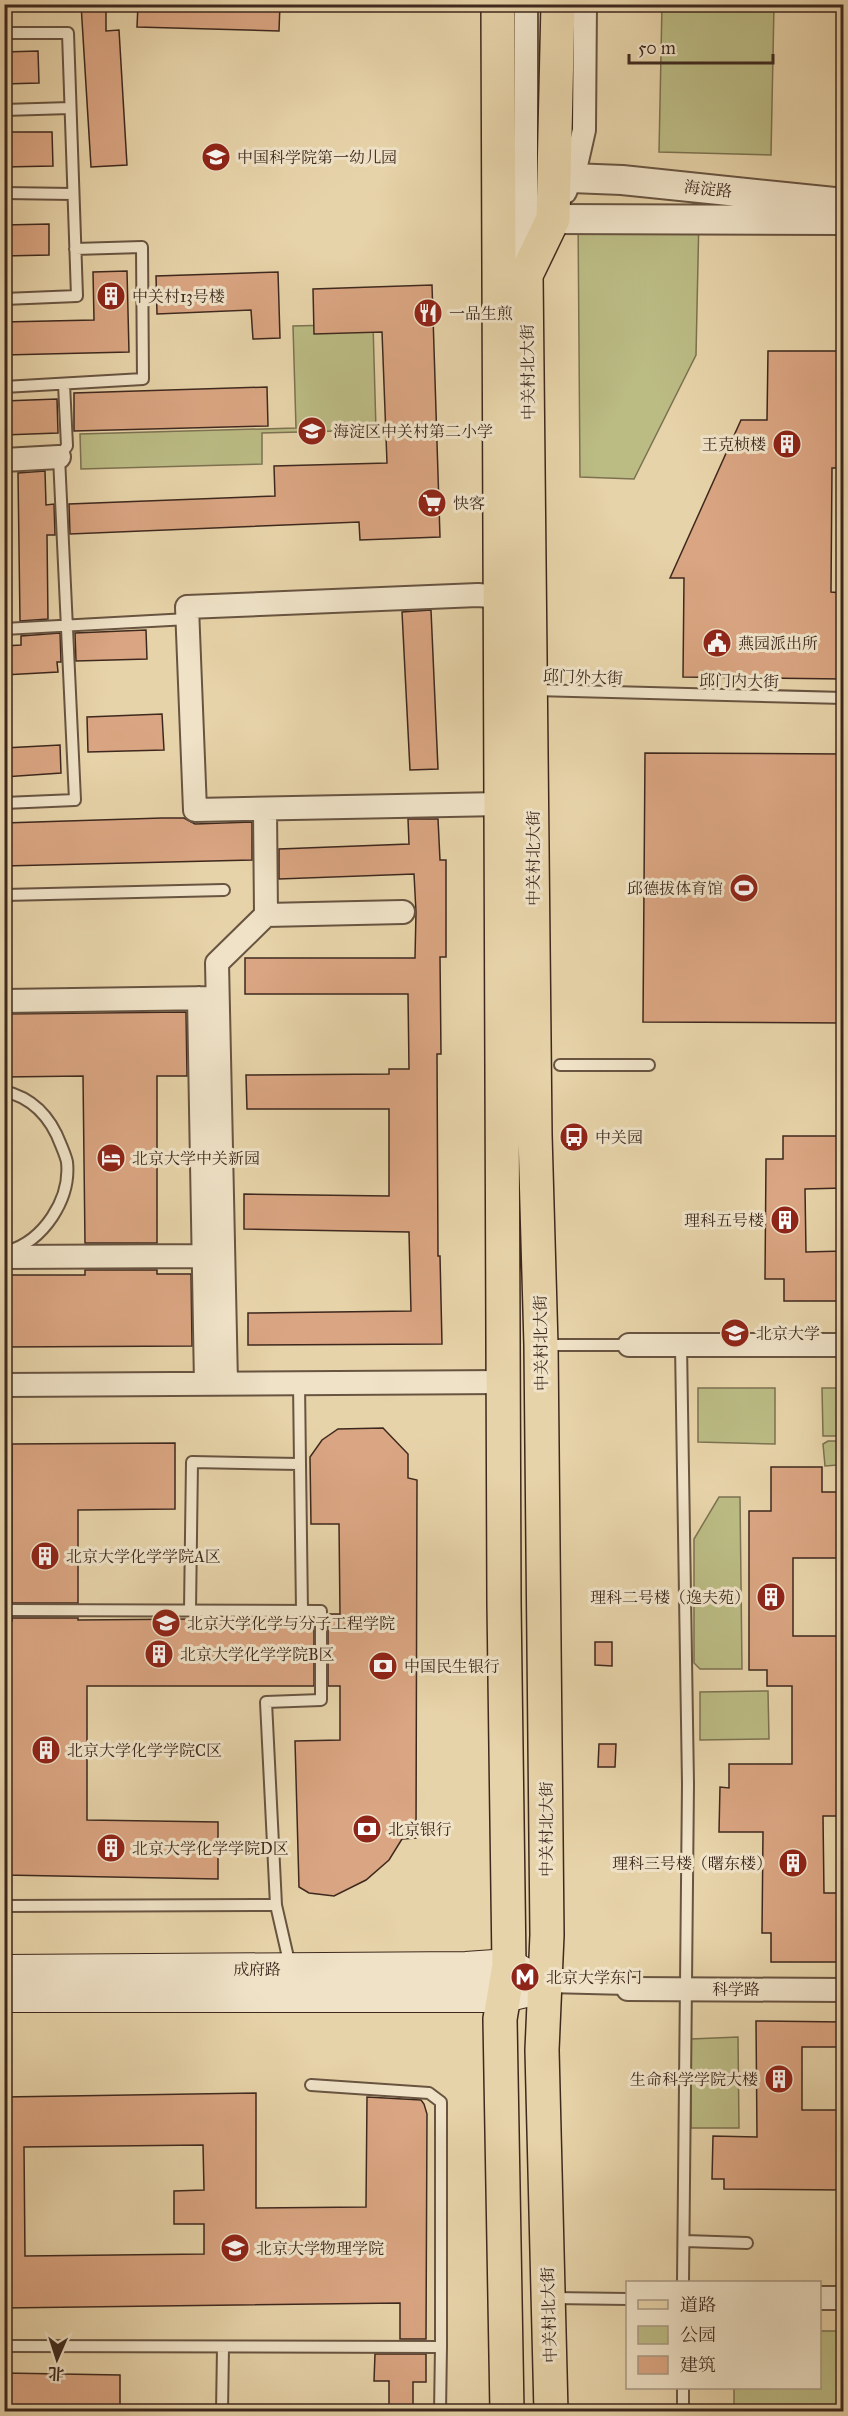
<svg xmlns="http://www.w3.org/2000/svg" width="848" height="2416" font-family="'IM FELL Great Primer','Noto Serif SC',serif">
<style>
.green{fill:#bbbb84;stroke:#7c7251;stroke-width:1.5}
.building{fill:#daa582;stroke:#3e291e;stroke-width:1.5;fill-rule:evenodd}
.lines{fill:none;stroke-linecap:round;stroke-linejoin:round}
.service-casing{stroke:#685441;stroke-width:14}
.minor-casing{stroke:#685441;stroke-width:26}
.tertiary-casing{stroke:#685441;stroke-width:32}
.secondary-casing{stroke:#3e291e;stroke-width:34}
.primary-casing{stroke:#3e291e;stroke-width:36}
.service{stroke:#efe2c7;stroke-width:10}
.minor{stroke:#efe2c7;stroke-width:22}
.tertiary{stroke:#efe2c7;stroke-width:28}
.secondary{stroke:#efe2c7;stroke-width:32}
.primary{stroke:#e7d3a9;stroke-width:33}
.labels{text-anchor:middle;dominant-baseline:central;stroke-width:6;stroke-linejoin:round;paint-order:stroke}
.poi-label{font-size:16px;fill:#3e291e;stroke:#efe2c7;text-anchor:start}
.street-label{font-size:16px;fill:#3e291e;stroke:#efe2c7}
</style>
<rect width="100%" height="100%" fill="#e7d3a9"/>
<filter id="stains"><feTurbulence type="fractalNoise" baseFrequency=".00333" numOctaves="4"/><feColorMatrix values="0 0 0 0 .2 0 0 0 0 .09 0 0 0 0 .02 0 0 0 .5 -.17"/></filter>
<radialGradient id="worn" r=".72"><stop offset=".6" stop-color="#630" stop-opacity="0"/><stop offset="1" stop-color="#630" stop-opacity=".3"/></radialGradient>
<path class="green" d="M 662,5 L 774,5 L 771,155 L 659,152 Z
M 578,214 L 699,215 L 696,355 L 634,479 L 580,477 Z
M 373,324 L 376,430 L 262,433 L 262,464 L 81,469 L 80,434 L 296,428 L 293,326 Z
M 698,1388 L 775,1388 L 775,1444 L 698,1442 Z
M 822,1388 L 843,1388 L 843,1436 L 823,1436 Z
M 828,1441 L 843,1441 L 843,1451 L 838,1465 L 825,1466 L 823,1444 Z
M 719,1497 L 740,1497 L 742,1669 L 700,1669 L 694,1663 L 694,1539 Z
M 768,1691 L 769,1739 L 700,1740 L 700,1692 Z
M 738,2037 L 739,2128 L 691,2128 L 691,2039 Z
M 820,2331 L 843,2331 L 843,2411 L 734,2411 L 734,2388 L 820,2388 Z"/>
<path class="building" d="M 81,4 L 106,4 L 106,31 L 119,30 L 127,165 L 91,167 Z
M 138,4 L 280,4 L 279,31 L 137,27 Z
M 38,51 L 39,83 L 4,84 L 4,52 Z
M 4,132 L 52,132 L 53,166 L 4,167 Z
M 49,224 L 49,255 L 4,256 L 4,225 Z
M 127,271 L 129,352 L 4,355 L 4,322 L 94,320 L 93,272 Z
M 278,272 L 280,338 L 253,339 L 251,310 L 157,314 L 156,276 Z
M 432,285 L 440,537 L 360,540 L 359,522 L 70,534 L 69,504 L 275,496 L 274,466 L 387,463 L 382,332 L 314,334 L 313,289 Z
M 768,351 L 843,351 L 843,468 L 832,468 L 831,592 L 843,593 L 843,679 L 683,677 L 684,578 L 670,578 L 741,420 L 767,420 Z
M 267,387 L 268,426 L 74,431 L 74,393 Z
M 57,399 L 58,433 L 4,435 L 4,401 Z
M 45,471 L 46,505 L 54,504 L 55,535 L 47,535 L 48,619 L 20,621 L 18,473 Z
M 431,610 L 438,769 L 410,770 L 402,612 Z
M 146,630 L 147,659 L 76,661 L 75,633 Z
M 60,633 L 61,662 L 57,662 L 58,672 L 4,675 L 4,646 L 21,645 L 21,636 Z
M 162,714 L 164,750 L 88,752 L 87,717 Z
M 60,745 L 61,773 L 4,777 L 4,748 Z
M 645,753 L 843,754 L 843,1023 L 643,1022 Z
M 162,818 L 184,818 L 195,824 L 252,822 L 252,860 L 4,866 L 4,823 Z
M 408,819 L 438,819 L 440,860 L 446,860 L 446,957 L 440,957 L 441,1054 L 437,1054 L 438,1256 L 440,1256 L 442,1344 L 248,1345 L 248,1313 L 411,1311 L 409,1232 L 244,1229 L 244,1194 L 389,1196 L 389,1109 L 247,1109 L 246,1075 L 389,1074 L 389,1069 L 409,1069 L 408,994 L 245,994 L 245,958 L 415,958 L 416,912 L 414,874 L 279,879 L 279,849 L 409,844 Z
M 186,1012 L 187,1076 L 157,1076 L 157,1243 L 85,1243 L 83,1076 L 4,1077 L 4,1014 Z
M 783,1136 L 843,1136 L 843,1188 L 805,1189 L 806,1252 L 843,1251 L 843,1301 L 784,1301 L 784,1279 L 765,1279 L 766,1159 L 783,1159 Z
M 85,1270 L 157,1270 L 157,1274 L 191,1274 L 192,1346 L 4,1347 L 4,1275 L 85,1275 Z
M 383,1428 L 408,1454 L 408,1478 L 417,1480 L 416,1838 L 402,1839 L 389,1860 L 366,1880 L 334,1896 L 309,1893 L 299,1887 L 295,1741 L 340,1740 L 340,1686 L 328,1686 L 328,1614 L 340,1614 L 339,1524 L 311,1524 L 310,1457 L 322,1440 L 338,1429 Z
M 175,1443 L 175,1509 L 78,1510 L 78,1603 L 12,1603 L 12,1444 Z
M 771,1467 L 822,1467 L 822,1492 L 843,1492 L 843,1558 L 793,1558 L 793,1636 L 843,1636 L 843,1816 L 823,1816 L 824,1893 L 843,1893 L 843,1962 L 771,1962 L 771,1933 L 762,1933 L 763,1832 L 719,1832 L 720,1787 L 729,1788 L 729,1764 L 792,1764 L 792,1686 L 767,1686 L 767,1670 L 749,1670 L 749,1511 L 771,1511 Z
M 12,1618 L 78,1618 L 78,1620 L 314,1618 L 314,1686 L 87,1686 L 87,1820 L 218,1822 L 218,1879 L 4,1875 L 4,1622 L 12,1621 Z
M 595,1642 L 612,1642 L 612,1666 L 595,1665 Z
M 599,1744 L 616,1744 L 615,1767 L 598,1767 Z
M 756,2021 L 843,2022 L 843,2047 L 802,2047 L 802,2110 L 843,2110 L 843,2190 L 724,2189 L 724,2179 L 712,2179 L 713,2136 L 757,2137 Z
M 256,2093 L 256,2208 L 366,2207 L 367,2097 L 421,2100 L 424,2104 L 427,2114 L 426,2339 L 400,2339 L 400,2303 L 4,2308 L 4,2097 ZM 203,2145 L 204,2190 L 174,2191 L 174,2224 L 204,2224 L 204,2254 L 25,2256 L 24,2147 Z
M 375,2354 L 426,2354 L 426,2382 L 413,2382 L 413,2412 L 389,2412 L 389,2381 L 374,2381 Z
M 4,2373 L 120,2375 L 120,2412 L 4,2412 Z"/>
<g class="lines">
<g class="service-casing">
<path id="service" d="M 4,33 L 68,33 L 77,296 L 4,299
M 4,110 L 70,108
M 4,193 L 73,194
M 4,387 L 143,379 L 142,247 L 75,249
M 4,629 L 188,619
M 535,690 L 844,698
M 4,803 L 75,800 L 59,457 L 67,446 L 64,384
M 4,895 L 224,890
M 560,1065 L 649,1065
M 4,1091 C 34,1098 51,1118 61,1145 C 63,1150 66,1157 67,1162 C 71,1200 43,1241 8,1251
M 546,1345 L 629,1345
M 681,1345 L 688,1784 L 683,2282
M 300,1464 L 302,1611
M 4,1610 L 321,1611 L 321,1700 L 266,1702 L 276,1905 L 290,1966
M 190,1610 L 192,1462 L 300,1464 L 299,1383
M 4,1906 L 276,1905
M 548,1987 L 628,1989
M 311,2085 L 429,2093 L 441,2102 L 441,2347
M 685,2241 L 747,2243
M 552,2298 L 628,2299
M 4,2346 L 441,2347 L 440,2412
M 683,2388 L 683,2412
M 222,2412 L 223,2347"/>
</g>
<g class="minor-casing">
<path id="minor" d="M 526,4 L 526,268
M 565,192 L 577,161 L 584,130 L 585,4
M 4,460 L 59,457
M 501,804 L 195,810 L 187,607 L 478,595 L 501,597
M 265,809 L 266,915
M 199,998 L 206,1383
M 4,1001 L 213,998
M 4,1257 L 203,1256
M 629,1345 L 844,1345
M 226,1383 L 217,963 L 266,915 L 403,912
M 4,1385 L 504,1382
M 628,1989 L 844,1990
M 820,2298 L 844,2298"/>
</g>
<g class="tertiary-casing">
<path id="tertiary" d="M 571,178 L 622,180 L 844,203
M 553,219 L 844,220"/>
</g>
<g class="secondary-casing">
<path id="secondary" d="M 4,1971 L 466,1968 L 509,1965 L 545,1987
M 4,1996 L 505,1996 L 530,1990"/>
</g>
<g class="primary-casing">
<path id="primary" d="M 498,4 L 504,1603 L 509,1965 L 500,2019 L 507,2412
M 551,2412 L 542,2050 L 547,1935 L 543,1548 L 541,1345 L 535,1135 L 526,275 L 553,219 L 558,4"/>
</g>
<use href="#service" class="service"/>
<use href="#minor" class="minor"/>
<use href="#tertiary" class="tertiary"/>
<use href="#secondary" class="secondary"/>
<use href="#primary" class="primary"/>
</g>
<defs>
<g id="school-disc" transform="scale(1.5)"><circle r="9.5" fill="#8f2418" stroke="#efe2c7"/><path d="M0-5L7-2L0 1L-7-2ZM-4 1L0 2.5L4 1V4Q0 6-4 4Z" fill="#fff"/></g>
<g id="building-disc" transform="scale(1.5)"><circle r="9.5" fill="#8f2418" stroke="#efe2c7"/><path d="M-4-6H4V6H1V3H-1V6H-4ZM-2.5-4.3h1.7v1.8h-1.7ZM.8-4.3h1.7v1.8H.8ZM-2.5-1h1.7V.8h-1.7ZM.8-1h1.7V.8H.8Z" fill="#fff"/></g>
<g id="restaurant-disc" transform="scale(1.5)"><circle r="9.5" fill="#8f2418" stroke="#efe2c7"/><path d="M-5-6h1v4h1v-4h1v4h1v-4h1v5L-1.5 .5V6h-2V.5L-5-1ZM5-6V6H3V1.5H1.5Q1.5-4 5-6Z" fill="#fff"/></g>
<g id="supermarket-disc" transform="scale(1.5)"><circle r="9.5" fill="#8f2418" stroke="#efe2c7"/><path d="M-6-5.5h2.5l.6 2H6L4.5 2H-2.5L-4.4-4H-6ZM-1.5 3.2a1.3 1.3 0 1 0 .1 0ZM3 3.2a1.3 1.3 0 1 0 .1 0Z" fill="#fff"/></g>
<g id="civic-disc" transform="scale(1.5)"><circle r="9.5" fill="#8f2418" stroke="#efe2c7"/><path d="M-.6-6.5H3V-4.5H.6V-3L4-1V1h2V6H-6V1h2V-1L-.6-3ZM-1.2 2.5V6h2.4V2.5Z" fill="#fff"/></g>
<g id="stadium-disc" transform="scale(1.5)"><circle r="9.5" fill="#8f2418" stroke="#efe2c7"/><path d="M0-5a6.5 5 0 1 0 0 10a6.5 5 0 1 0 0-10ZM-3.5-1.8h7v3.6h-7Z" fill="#fff"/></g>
<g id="bus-disc" transform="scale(1.5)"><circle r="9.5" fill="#8f2418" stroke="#efe2c7"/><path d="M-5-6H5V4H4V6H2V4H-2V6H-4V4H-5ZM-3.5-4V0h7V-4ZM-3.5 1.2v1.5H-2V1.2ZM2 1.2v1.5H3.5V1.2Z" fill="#fff"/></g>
<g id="hotel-disc" transform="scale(1.5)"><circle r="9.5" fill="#8f2418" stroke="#efe2c7"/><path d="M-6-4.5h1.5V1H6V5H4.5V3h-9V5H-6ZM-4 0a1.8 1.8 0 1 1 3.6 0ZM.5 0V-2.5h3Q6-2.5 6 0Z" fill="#fff"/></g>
<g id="university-disc" transform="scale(1.5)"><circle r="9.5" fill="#8f2418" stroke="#efe2c7"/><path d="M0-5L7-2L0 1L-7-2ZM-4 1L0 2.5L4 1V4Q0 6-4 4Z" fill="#fff"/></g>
<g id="bank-disc" transform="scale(1.5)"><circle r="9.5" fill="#8f2418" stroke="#efe2c7"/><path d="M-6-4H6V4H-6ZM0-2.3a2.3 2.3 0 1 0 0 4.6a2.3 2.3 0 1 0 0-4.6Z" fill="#fff"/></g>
<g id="metro-disc" transform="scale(1.5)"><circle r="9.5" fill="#8f2418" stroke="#efe2c7"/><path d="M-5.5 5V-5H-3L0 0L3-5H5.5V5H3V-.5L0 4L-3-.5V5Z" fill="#fff"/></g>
</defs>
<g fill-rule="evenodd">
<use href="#school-disc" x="216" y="157"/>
<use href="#building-disc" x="111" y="296"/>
<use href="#restaurant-disc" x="428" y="313"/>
<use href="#school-disc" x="312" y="431"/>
<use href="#building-disc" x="787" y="444"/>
<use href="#supermarket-disc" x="432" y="503"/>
<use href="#civic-disc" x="717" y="643"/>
<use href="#stadium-disc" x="744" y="888"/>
<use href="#bus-disc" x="574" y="1137"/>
<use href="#hotel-disc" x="111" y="1158"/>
<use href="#building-disc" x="785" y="1220"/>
<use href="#university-disc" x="735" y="1333"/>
<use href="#building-disc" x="45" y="1556"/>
<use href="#building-disc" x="771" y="1597"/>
<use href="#university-disc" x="166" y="1623"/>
<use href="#building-disc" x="159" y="1654"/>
<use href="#bank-disc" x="383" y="1666"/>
<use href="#building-disc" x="46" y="1750"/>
<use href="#bank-disc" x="367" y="1829"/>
<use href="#building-disc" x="111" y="1848"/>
<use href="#building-disc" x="793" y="1863"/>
<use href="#metro-disc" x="525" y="1977"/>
<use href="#building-disc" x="779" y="2079"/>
<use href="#university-disc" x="235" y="2248"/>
</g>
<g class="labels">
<g class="poi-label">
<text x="237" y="157">中国科学院第一幼儿园</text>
<text x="132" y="296">中关村13号楼</text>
<text x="449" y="313">一品生煎</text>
<text x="333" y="431">海淀区中关村第二小学</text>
<text x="766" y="444" text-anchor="end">王克桢楼</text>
<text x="453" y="503">快客</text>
<text x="738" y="643">燕园派出所</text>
<text x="723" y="888" text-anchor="end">邱德拔体育馆</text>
<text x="595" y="1137">中关园</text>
<text x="132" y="1158">北京大学中关新园</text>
<text x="764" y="1220" text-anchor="end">理科五号楼</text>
<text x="756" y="1333">北京大学</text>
<text x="66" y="1556">北京大学化学学院A区</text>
<text x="750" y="1597" text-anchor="end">理科二号楼（逸夫苑）</text>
<text x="187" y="1623">北京大学化学与分子工程学院</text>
<text x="180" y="1654">北京大学化学学院B区</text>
<text x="404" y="1666">中国民生银行</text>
<text x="67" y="1750">北京大学化学学院C区</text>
<text x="388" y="1829">北京银行</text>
<text x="132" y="1848">北京大学化学学院D区</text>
<text x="772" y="1863" text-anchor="end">理科三号楼（曙东楼）</text>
<text x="546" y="1977">北京大学东门</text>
<text x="758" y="2079" text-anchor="end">生命科学学院大楼</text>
<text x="256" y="2248">北京大学物理学院</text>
</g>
<g class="street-label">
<text transform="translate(708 189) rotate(6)">海淀路</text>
<text transform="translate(528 372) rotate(-91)">中关村北大街</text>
<text transform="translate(583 677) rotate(2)">邱门外大街</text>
<text transform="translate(739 681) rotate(1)">邱门内大街</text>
<text transform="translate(533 858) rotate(-90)">中关村北大街</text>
<text transform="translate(541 1343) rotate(-91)">中关村北大街</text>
<text transform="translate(546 1829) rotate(-90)">中关村北大街</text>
<text x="257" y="1969">成府路</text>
<text x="736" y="1989">科学路</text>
<text transform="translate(549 2315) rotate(-92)">中关村北大街</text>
</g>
</g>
<rect width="848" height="2416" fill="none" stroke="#e7d3a9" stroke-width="24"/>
<rect x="6" y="6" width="836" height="2404" fill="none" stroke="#3e291e" stroke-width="3"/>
<rect x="12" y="12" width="824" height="2392" fill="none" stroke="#3e291e" stroke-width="1.5"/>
<rect x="626" y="2281" width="195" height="108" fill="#efe2c7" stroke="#a89883" stroke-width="1.5"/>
<rect x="638" y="2300" width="30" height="9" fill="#e7d3a9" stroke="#a89883" stroke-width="1.5"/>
<text x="680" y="2311" font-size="18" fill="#3e291e">道路</text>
<rect x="638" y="2326" width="30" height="18" fill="#bbbb84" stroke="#a89883" stroke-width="1.5"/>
<text x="680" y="2341" font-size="18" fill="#3e291e">公园</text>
<rect x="638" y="2356" width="30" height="18" fill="#daa582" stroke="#a89883" stroke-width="1.5"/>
<text x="680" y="2371" font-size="18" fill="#3e291e">建筑</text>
<g transform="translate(57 2359) rotate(183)" stroke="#efe2c7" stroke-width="4.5" paint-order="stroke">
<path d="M0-4.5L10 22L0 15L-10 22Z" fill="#3e291e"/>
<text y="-9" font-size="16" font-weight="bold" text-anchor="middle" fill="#3e291e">北</text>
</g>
<path d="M629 54v9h144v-9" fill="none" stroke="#3e291e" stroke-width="3"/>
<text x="638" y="54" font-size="18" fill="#3e291e" stroke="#efe2c7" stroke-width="4.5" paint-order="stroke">50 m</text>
<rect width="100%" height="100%" filter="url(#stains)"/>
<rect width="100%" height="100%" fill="url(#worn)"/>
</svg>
